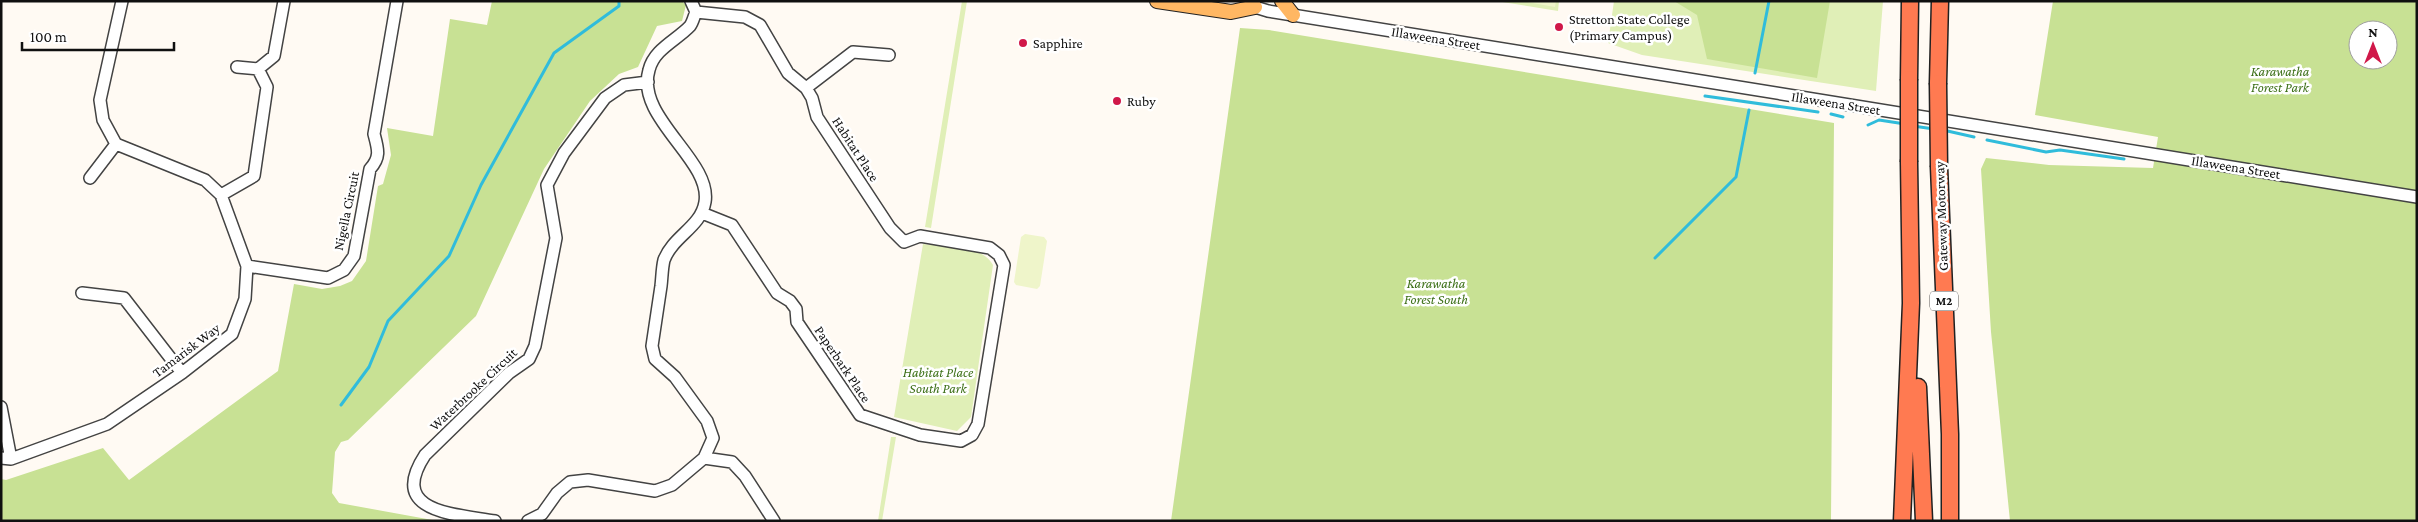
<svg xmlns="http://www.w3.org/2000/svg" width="2418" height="522" font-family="'Crimson Pro',serif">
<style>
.green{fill:#e0efb7}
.forest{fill:#c8e194;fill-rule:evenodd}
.pitch{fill:#eff5ca}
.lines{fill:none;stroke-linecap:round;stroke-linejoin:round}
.stream{stroke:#30bcdb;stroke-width:3}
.minor-casing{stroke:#434343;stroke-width:14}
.major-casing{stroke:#212121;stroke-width:16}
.highway-casing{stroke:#212121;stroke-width:19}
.minor{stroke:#fff;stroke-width:11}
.major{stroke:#ffb763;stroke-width:14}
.highway{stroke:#ff7a51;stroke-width:16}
.highway-bridge-casing{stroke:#212121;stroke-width:19;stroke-linecap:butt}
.highway-bridge{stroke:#ff7a51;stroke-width:16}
.poi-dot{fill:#d01849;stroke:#fff;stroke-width:2}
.labels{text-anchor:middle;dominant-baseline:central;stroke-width:5;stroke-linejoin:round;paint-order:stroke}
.shield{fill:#fff;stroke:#585858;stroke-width:1}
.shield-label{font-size:12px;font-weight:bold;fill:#101010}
.poi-label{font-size:14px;fill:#101010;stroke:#fff;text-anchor:start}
.street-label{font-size:14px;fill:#101010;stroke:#fff}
.park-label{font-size:14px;font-style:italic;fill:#3d7018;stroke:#fff}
</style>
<rect width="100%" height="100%" fill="#fffaf3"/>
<path class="green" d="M 962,1 L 967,1 L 931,228 L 925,227 Z
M 1496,1 L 1559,1 L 1558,11 Z
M 1614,1 L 1883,1 L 1876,91 L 1642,55 L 1608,43 Z
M 923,244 C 944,247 982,244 993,265 L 971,417 L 957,431 L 894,417 Z
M 891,437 L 896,437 L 882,521 L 878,521 Z"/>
<path class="forest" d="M 492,1 L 682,1 L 686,5 L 682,21 L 657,26 L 638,67 L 619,74 L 590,101 L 544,169 L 476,316 L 348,440 L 341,442 L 335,452 L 332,493 L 339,503 L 438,521 L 1,521 L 1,479 L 6,480 L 103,448 L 129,480 L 278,371 L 294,284 L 322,289 L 340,286 L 352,281 L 366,261 L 378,186 L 383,184 L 391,155 L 387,128 L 433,136 L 450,19 L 487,25 Z
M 1674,1 L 1830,1 L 1817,78 L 1707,59 L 1697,15 Z
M 2053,1 L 2417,1 L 2417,521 L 2010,521 L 1991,332 L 1981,169 L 1986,158 L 2049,165 L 2153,168 L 2158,137 L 2035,115 ZM 2358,30 L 2388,30 L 2388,60 L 2358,60 Z
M 1240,28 L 1269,30 L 1834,123 L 1831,521 L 1171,521 Z"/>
<path class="pitch" d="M 1521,1 L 1556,1 L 1555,7 Z
M 1025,234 L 1044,237 L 1047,241 L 1040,286 L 1037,289 L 1016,285 L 1014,282 L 1021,237 Z"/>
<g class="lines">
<path class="stream" d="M 1755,73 L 1769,1
M 1705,96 L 1818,112
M 1831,114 L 1843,117
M 1868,125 L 1879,120 L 1905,124
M 1913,126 L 1934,129
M 1943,130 L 1974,137
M 1987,140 L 2046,152 L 2060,150 L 2124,159
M 1655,258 L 1736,177 L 1749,110
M 341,405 L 369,367 L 388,321 L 449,256 L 481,185 L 554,53 L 619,6 L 619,1"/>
<g class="minor-casing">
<path id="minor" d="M 1255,7 L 1268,11 C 1651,74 2034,133 2417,197
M 696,12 L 745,17 L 760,25 L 788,73 L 806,88 L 812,98 L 817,117 L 890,228 L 904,242 L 920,236 L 990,248 L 999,255 L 1004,265 L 978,424 L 972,435 L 961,441 L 920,435 L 860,415 L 797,322 L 796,309 L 790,301 L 777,293 L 732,225 L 702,213
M 237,67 L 258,69
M 806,88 L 853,52 L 889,55
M 90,178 L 116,144
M 221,195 L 254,176 L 267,87 L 258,69 L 274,56 L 284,1
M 247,266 L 328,278 L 344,270 L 354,256 L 370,169 C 381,157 378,149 374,134 L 397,1
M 82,293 L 124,298 L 182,373
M 1,407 L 11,459
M 1,458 L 11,459 L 107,424 L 182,373 L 232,334 L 245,299 L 247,266 L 221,195 L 205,180 L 116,144 L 103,120 L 100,100 L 122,1
M 704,458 L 732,462 L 745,476 L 774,521
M 495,521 C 455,514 387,513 425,455 L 509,373 L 529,359 L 535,346 L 556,238 L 547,185 L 564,153 L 605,98 L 624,85 L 648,82
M 528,521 L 542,514 L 557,493 L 570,482 L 588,480 L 655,491 L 672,485 L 704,458 L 713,438 L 707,421 L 675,377 L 655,359 L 652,346 C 655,326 658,306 661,286 C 662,278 662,268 664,260 C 673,236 701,227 705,202 C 712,160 635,118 649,70 C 654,49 677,40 690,26 C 693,22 694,16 696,12 L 691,1"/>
</g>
<g class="major-casing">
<path id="major" d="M 1157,1 L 1231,12 L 1255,7
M 1282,1 L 1293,15"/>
</g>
<g class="highway-casing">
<path id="highway" d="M 1909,79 L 1910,1
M 1938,83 L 1940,1
M 1939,167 L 1950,434 L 1950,521
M 1918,387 L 1924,521
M 1902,521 L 1911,303 L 1909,162"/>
</g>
<use href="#minor" class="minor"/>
<use href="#major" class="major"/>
<use href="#highway" class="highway"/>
<g class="highway-bridge-casing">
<path id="highway-bridge" d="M 1909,79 L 1909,162
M 1938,83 L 1939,167"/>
</g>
<use href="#highway-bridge" class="highway-bridge"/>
</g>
<g class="poi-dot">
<circle cx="1559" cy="27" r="5"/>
<circle cx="1023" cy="43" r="5"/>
<circle cx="1117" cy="101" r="5"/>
</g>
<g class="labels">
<rect class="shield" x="1930" y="291.5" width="28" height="19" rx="4"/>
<g class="shield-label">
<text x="1944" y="301">M2</text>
</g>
<g class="poi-label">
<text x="1569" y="19">Stretton State College<tspan x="1569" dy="16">(Primary Campus)</tspan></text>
<text x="1033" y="43">Sapphire</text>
<text x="1127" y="101">Ruby</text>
</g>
<g class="street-label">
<text transform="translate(1436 38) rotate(9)">Illaweena Street</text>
<text transform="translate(1836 103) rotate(9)">Illaweena Street</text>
<text transform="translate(856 149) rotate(57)">Habitat Place</text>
<text transform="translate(2236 167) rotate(9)">Illaweena Street</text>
<text transform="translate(346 211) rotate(-78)">Nigella Circuit</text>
<text transform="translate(1941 216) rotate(-92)">Gateway Motorway</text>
<text transform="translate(186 350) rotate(-37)">Tamarisk Way</text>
<text transform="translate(843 364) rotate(56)">Paperbark Place</text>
<text transform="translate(473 389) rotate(-43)">Waterbrooke Circuit</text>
</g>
<g class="park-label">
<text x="2280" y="71">Karawatha<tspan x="2280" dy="16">Forest Park</tspan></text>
<text x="1436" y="283">Karawatha<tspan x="1436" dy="16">Forest South</tspan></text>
<text x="938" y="372">Habitat Place<tspan x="938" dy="16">South Park</tspan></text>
</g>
</g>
<rect width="2418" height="522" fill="none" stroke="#101010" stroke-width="5"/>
<g transform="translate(2373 45)"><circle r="24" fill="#ffffff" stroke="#9f9f9f"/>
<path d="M0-4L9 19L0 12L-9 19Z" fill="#d01849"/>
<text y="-8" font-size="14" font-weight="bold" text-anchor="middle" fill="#101010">N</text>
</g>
<path d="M22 42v8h152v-8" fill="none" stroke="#101010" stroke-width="2.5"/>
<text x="30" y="42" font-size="15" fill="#101010" stroke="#ffffff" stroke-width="4" paint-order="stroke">100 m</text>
</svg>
